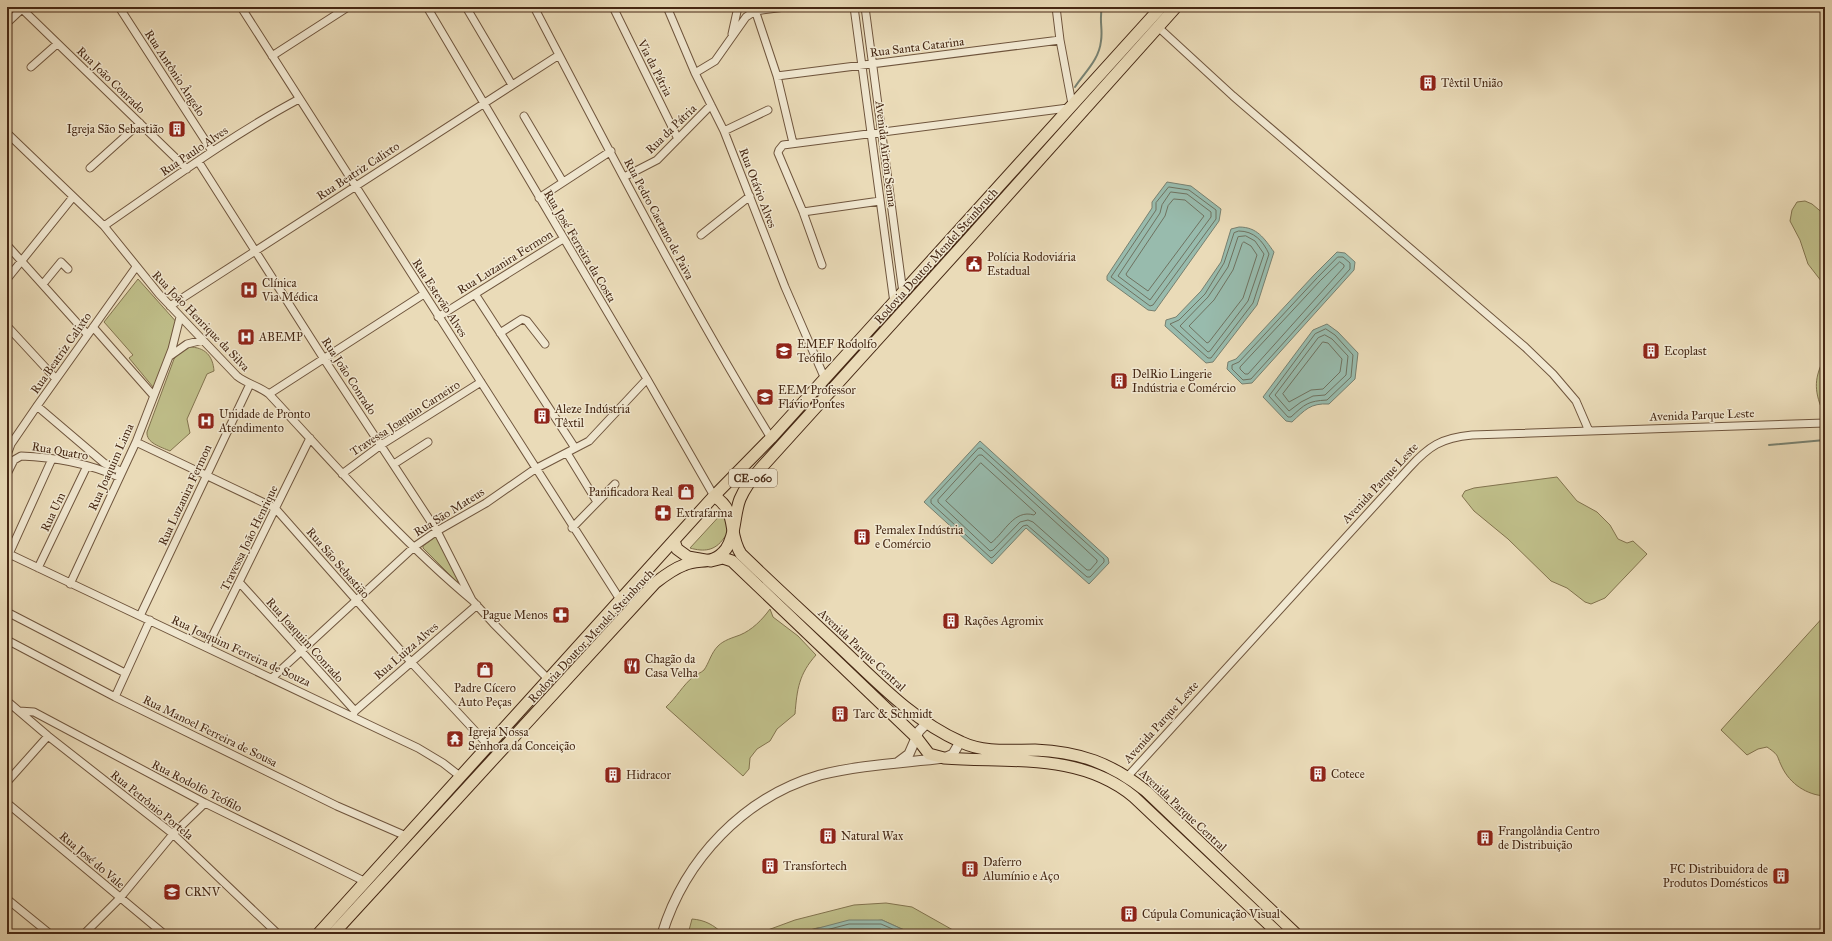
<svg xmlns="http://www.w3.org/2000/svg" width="1832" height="941" font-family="'IM FELL Great Primer',serif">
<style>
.green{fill:#bfbe89;stroke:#82734e}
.water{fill:#98bbad;stroke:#778070}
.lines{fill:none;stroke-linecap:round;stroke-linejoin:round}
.shore{stroke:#6f7260;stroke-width:1}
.stream{stroke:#778070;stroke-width:2}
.minor-casing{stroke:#6f553d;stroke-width:9}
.tertiary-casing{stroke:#6f553d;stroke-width:11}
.primary-casing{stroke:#462814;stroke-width:13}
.trunk-casing{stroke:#462814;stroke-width:13}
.minor{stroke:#f1e8d1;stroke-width:7}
.tertiary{stroke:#f1e8d1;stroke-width:9}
.primary{stroke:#eadbb8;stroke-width:11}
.trunk{stroke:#eadbb8;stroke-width:11}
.labels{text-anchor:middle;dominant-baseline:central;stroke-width:3;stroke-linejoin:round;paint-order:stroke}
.shield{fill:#f1e8d1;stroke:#79624d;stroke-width:1}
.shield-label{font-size:11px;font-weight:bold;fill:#462814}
.street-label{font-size:12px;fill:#462814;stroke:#f1e8d1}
.poi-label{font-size:12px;fill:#462814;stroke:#f1e8d1;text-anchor:start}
</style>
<rect width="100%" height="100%" fill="#eadbb8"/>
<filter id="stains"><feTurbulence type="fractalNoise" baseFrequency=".005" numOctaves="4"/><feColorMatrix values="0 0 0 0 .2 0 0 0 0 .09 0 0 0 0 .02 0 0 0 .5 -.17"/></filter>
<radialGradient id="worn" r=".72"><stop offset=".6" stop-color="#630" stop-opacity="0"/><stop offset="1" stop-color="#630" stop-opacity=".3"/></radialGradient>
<path class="green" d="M 1805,201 L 1812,204 L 1825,215 L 1825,286 L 1808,264 L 1800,240 L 1790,221 L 1792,210 L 1797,202 Z
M 138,279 L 179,325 L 157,385 L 153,387 L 129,358 L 133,355 L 104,322 Z
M 189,347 C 205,347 213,356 214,371 L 207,374 L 187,419 L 190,433 L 170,451 C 161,447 146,443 147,432 L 174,359 L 178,354 Z
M 1825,356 L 1825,409 L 1821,407 C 1813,386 1816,375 1825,356 Z
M 1557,477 L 1577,501 L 1597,512 L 1610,525 L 1618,539 L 1627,543 L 1633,541 L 1647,554 L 1605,598 L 1591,604 L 1585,602 L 1567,588 L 1551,581 L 1508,539 L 1474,511 L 1462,496 L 1465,491 L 1474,488 Z
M 724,511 C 726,515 728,521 729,526 C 729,530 727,535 724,538 C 715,551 704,552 690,548 Z
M 435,537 L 437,538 L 462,587 L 423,548 L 423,546 Z
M 770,609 L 773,617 L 798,636 L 816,655 C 799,674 797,689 795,714 L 777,729 L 770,741 L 757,749 L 750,758 L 749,769 L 743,776 L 666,707 C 676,698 683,685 693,677 C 696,674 701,673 704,670 C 709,663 711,653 718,646 C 724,640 732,638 740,635 C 752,630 762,620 770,609 Z
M 1825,615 L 1825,796 C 1807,795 1790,784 1782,767 C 1776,755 1780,756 1767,747 L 1758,749 L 1747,755 L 1721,730 Z
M 886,903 L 912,907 L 960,934 L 913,934 L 882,920 L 817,928 L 796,934 L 757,934 L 795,920 L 854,905 Z
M 692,919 C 705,920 714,925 723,934 L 688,934 Z"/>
<path class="water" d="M 1167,182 L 1191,186 L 1221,209 L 1219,221 L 1155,311 L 1148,310 L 1107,280 L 1107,276 L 1152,208 L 1152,202 Z
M 1239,227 C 1257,227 1264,238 1274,252 L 1257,305 L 1213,362 L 1206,363 L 1165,326 L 1166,320 L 1176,317 L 1201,291 L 1221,262 L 1231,229 Z
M 1337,252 L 1345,253 L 1355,262 L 1354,270 L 1252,383 L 1242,384 L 1227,369 L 1228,362 L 1236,359 L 1314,275 Z
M 1327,324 L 1338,332 L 1358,353 L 1355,379 L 1329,404 C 1310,403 1305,410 1292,422 L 1286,421 L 1263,397 L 1313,330 Z
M 980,441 L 1108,558 L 1109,563 L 1089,584 L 1026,528 L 992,564 L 924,502 Z
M 849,920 L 882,920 L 913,934 L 796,934 Z"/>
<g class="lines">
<path class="shore" d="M 1169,187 L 1189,190 L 1216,210 L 1216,219 L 1153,305 L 1150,306 L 1111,277 L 1156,210 L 1156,203 Z
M 1171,192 L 1187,194 L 1211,212 L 1211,217 L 1150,300 L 1118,276 L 1160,213 L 1162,205 Z
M 1174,199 L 1185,200 L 1204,216 L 1148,291 L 1127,276 L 1126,274 L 1165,216 L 1168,206 Z
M 1239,231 C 1254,231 1263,241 1269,254 L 1253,303 L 1211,358 L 1208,358 L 1170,324 L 1179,320 L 1205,294 L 1224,263 L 1234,233 Z
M 1246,236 L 1255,241 L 1264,254 L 1248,301 L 1210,351 L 1208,352 L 1180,326 L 1208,297 L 1228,267 L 1238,237 Z
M 1244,242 L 1251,246 L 1257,255 L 1243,298 L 1209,342 L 1207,343 L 1189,326 L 1214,300 L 1233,270 L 1242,244 Z
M 1338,257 L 1343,257 L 1350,263 L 1350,269 L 1251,379 L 1243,380 L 1232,369 L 1232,365 L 1239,362 L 1317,278 Z
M 1340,262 L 1344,265 L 1344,267 L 1248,374 L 1245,374 L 1240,369 L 1240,367 L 1320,281 Z
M 1326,329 L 1335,335 L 1353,355 L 1351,377 L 1327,400 C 1308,401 1305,404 1291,417 L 1288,417 L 1269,396 L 1315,334 Z
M 1325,335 L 1332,339 L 1348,356 L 1346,375 L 1325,395 L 1313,396 L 1301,402 L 1289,411 L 1275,395 L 1318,338 Z
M 1323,342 L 1328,343 L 1342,359 L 1340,372 L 1323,389 L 1311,390 L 1289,402 L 1283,394 Z
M 979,448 L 981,448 L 1104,559 L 1104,562 L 1090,577 L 1087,577 L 1027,525 L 1023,526 L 993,557 L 991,558 L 931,503 L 931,500 Z
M 979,455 L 982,455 L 1097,560 L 1097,562 L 1090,570 L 1087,570 L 1033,522 L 1028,520 L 1020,522 L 993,550 L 990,551 L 938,502 L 938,500 Z
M 981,463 L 1036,513 L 1034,515 C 1014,509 1005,532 991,543 L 946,501 Z
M 811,934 L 849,924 L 881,924 L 904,934
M 831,934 L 850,929 L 880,929 L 892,934"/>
<path class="stream" d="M 1075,87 C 1085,72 1099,60 1101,41 C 1103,29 1099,20 1102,7
M 1769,445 L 1825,440"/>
<g class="minor-casing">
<path id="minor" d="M 20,7 L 187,169
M 119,7 L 212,151
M 241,7 L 621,601
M 427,7 L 647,379 L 714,496
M 466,7 L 512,85
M 534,7 C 610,152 685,298 771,438
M 613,7 L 678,139
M 667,7 L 695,73 L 724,131 L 785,287 L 825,379
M 754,7 L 777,76 L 793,143
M 854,7 L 894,303
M 865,7 L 903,293
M 1056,7 L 1060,40 L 1072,104
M 7,23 L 24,7
M 1158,27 L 1233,96 L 1525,347 L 1553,374 L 1576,401 L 1589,431
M 732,34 L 738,7
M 272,56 L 348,7
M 31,67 L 57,44
M 695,73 L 715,61 L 746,17 L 755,11 L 785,7
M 777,76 L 1060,40
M 524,116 L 563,182
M 724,131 L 768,110
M 7,133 L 104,226 L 159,294 L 237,376 C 247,384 259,386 269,394 C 334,464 398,538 472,600
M 198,161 L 324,359 L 437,531 L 472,600 L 493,623 L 549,680
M 90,168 L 140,123
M 624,177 L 657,160 L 711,105
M 539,198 L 611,151
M 803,212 L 880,201
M 104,226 C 168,182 230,136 299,99
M 701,235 L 750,196
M 7,245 L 87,334
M 822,265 L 803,212 L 778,153 L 779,150 L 783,145 L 1068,108
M 7,279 L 73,197
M 43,284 L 61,262 L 68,269
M 475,294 L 575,448
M 170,306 L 559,55
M 438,317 L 563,239
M 7,326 L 56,379
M 93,327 L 153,395
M 500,333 L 522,319 L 527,321 L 545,344
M 170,356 L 187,344 L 203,340
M 269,394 L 424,294
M 37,406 L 104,463 L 122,472
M 136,442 L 275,508 L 410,661 L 489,746
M 567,453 L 597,502
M 7,455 L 11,444 L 37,406 L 136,267
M 394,464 L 428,442
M 7,474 L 14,460 L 21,456 C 54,457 89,464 119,477
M 342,474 L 381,445 L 481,382
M 572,528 L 615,484
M 7,553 L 418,748 L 443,763 L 461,777
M 9,554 L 52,459
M 38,568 L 87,466
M 240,583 L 355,711
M 70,584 L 136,442 L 172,349 L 180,317
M 7,612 L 125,673
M 140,616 L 250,384
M 7,640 L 115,697 L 337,806 L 406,836
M 207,647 L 310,438
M 272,678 L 414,547 L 437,531 L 486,503 L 535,469 L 589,441 L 647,379
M 115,697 L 150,620
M 7,701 L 48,736 L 173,834 L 278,934
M 19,711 L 34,712 L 205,803 L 366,882
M 353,715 L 355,711 L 477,605
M 1128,776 L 1409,468 C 1429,446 1441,438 1472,435 L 1825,423
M 7,782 L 48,736
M 7,803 L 164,934
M 7,899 L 50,934
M 84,934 L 120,898 L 173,834 L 205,803"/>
</g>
<g class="tertiary-casing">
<path id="tertiary" d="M 897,763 L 909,754 L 919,731 L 927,723
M 662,934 C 685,859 744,797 820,775 C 860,765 903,763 944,758 L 953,754 L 960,742"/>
</g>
<g class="primary-casing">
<path id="primary" d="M 714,496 C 739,512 727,532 741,554 C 774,586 808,617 842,649 C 879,684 914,721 961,742 C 984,753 1010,750 1035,750 C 1080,752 1111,763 1146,791 L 1296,934
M 674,541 L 677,549 L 688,557 L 711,561 L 723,558 L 732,561 L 916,737 L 929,754 L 944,758 C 1010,763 1080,752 1134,797 L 1279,934"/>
</g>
<g class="trunk-casing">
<path id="trunk" d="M 318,934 L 714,496 L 771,438 L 866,333 L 1161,7
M 333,934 L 655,583 C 664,576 673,569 684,565 C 700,558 713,566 726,549 C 736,535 734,514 740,499 C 745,487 753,477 761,468 L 972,235 L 1176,7"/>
</g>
<use href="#minor" class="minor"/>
<use href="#tertiary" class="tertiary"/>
<use href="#primary" class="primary"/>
<use href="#trunk" class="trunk"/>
</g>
<defs>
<g id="building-square" transform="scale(0.9)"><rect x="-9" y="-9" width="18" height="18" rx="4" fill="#8f2418" stroke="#f1e8d1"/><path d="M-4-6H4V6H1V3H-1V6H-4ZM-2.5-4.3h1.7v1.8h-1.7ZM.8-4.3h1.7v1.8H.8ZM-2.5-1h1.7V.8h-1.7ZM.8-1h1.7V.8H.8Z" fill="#fff"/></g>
<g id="civic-square" transform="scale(0.9)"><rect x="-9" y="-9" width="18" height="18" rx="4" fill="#8f2418" stroke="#f1e8d1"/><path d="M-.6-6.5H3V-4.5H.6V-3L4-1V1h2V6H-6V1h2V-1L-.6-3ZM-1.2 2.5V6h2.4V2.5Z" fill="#fff"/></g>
<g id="hospital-square" transform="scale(0.9)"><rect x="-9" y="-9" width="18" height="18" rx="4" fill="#8f2418" stroke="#f1e8d1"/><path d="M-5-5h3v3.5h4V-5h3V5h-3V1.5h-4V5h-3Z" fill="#fff"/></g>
<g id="school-square" transform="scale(0.9)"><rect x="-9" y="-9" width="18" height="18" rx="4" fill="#8f2418" stroke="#f1e8d1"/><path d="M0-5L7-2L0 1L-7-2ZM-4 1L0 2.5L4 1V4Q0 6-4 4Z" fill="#fff"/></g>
<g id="shop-square" transform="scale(0.9)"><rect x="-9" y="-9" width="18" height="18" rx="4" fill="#8f2418" stroke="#f1e8d1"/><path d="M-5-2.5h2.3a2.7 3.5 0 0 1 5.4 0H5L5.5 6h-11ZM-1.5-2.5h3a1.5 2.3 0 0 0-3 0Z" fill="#fff"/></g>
<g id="pharmacy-square" transform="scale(0.9)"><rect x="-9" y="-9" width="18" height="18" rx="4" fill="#8f2418" stroke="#f1e8d1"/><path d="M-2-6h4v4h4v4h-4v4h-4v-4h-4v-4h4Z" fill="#fff"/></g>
<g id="restaurant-square" transform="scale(0.9)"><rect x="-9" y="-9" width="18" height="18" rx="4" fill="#8f2418" stroke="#f1e8d1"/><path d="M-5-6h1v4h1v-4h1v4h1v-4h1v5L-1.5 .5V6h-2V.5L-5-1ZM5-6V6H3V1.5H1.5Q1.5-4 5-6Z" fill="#fff"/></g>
<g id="temple-square" transform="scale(0.9)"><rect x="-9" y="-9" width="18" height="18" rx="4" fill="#8f2418" stroke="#f1e8d1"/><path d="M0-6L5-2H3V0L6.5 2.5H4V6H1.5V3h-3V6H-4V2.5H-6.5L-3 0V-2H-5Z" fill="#fff"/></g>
</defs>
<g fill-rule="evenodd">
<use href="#building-square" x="1428" y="83"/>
<use href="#building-square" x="177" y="129"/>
<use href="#civic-square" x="974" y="264"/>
<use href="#hospital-square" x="249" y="290"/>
<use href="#hospital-square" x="246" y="337"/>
<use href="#school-square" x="784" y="351"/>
<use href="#building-square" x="1651" y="351"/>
<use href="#building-square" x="1119" y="381"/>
<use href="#school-square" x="765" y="397"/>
<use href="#building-square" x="542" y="416"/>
<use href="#hospital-square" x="206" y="421"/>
<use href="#shop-square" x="686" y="492"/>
<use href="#pharmacy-square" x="663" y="513"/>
<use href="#building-square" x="862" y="537"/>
<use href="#pharmacy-square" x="561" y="615"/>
<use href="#building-square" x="951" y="621"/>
<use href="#restaurant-square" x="632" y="666"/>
<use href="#shop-square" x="485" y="670"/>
<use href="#building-square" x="840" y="714"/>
<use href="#temple-square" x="455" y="739"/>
<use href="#building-square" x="1318" y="774"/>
<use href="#building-square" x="613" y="775"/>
<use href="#building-square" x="828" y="836"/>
<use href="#building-square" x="1485" y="838"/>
<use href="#building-square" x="770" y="866"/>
<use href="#building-square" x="970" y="869"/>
<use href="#building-square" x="1781" y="876"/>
<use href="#school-square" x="172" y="892"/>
<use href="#building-square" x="1129" y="914"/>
</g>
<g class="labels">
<rect class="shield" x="729" y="469" width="48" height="18" rx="3"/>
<g class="shield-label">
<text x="753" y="478">CE-060</text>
</g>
<g class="street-label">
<text transform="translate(917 47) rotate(-7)">Rua Santa Catarina</text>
<text transform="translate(655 68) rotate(63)">Via da Pátria</text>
<text transform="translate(175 73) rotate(57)">Rua Antônio Ângelo</text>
<text transform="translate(111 80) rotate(44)">Rua João Conrado</text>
<text transform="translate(671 129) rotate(-44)">Rua da Pátria</text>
<text transform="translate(194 151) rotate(-34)">Rua Paulo Alves</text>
<text transform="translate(886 154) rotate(83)">Avenida Airton Senna</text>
<text transform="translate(358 171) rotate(-33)">Rua Beatriz Calixto</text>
<text transform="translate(758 188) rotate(69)">Rua Otávio Alves</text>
<text transform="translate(659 219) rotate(62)">Rua Pedro Caetano de Paiva</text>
<text transform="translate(580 246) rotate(59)">Rua José Ferreira da Costa</text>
<text transform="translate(936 256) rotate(-48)">Rodovia Doutor Mendel Steinbruch</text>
<text transform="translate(505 262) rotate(-32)">Rua Luzanira Fermon</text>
<text transform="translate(440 298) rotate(57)">Rua Estevão Alves</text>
<text transform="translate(201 321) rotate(46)">Rua João Henrique da Silva</text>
<text transform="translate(61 353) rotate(-55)">Rua Beatriz Calixto</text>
<text transform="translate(349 376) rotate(57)">Rua João Conrado</text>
<text transform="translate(1702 415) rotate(-2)">Avenida Parque Leste</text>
<text transform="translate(405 418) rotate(-33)">Travessa Joaquin Carneiro</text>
<text transform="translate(60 451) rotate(10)">Rua Quatro</text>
<text transform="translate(111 467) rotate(-66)">Rua Joaquim Lima</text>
<text transform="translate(1380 483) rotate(-47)">Avenida Parque Leste</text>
<text transform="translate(185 495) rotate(-65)">Rua Luzanira Fermon</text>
<text transform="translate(53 512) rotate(-65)">Rua Um</text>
<text transform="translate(449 512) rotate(-32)">Rua São Mateus</text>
<text transform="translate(249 538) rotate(-64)">Travessa João Henrique</text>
<text transform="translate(338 563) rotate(49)">Rua São Sebastião</text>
<text transform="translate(591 636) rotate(-47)">Rodovia Doutor Mendel Steinbruch</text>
<text transform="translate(305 640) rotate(48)">Rua Joaquim Conrado</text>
<text transform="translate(862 650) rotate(43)">Avenida Parque Central</text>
<text transform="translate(241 651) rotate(25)">Rua Joaquim Ferreira de Souza</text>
<text transform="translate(406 651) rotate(-41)">Rua Luiza Alves</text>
<text transform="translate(1161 722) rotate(-48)">Avenida Parque Leste</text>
<text transform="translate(210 731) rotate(26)">Rua Manoel Ferreira de Sousa</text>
<text transform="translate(197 786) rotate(27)">Rua Rodolfo Teófilo</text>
<text transform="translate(152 805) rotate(39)">Rua Petrônio Portela</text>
<text transform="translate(1183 810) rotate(43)">Avenida Parque Central</text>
<text transform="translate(92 860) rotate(40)">Rua José do Vale</text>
</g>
<g class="poi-label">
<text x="1441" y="83">Têxtil União</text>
<text x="164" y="129" text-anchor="end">Igreja São Sebastião</text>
<text x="987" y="257">Polícia Rodoviária<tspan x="987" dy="14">Estadual</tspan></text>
<text x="262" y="283">Clínica<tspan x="262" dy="14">Via Médica</tspan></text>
<text x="259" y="337">ABEMP</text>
<text x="797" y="344">EMEF Rodolfo<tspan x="797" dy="14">Teófilo</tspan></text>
<text x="1664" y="351">Ecoplast</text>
<text x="1132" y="374">DelRio Lingerie<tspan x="1132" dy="14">Indústria e Comércio</tspan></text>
<text x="778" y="390">EEM Professor<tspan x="778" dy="14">Flávio Pontes</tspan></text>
<text x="555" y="409">Aleze Indústria<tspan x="555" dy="14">Têxtil</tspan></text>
<text x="219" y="414">Unidade de Pronto<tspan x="219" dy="14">Atendimento</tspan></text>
<text x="673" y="492" text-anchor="end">Panificadora Real</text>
<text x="676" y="513">Extrafarma</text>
<text x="875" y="530">Pemalex Indústria<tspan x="875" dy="14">e Comércio</tspan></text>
<text x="548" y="615" text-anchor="end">Pague Menos</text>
<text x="964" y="621">Rações Agromix</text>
<text x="645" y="659">Chagão da<tspan x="645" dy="14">Casa Velha</tspan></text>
<text x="485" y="688" text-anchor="middle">Padre Cícero<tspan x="485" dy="14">Auto Peças</tspan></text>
<text x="853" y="714">Tarc &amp; Schmidt</text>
<text x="468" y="732">Igreja Nossa<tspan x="468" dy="14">Senhora da Conceição</tspan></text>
<text x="1331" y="774">Cotece</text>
<text x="626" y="775">Hidracor</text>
<text x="1498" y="831">Frangolândia Centro<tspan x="1498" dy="14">de Distribuição</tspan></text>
<text x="841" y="836">Natural Wax</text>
<text x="983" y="862">Daferro<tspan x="983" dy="14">Alumínio e Aço</tspan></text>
<text x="783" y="866">Transfortech</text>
<text x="1768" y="869" text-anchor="end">FC Distribuidora de<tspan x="1768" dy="14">Produtos Domésticos</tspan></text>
<text x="185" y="892">CRNV</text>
<text x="1142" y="914">Cúpula Comunicação Visual</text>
</g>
</g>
<rect width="1832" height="941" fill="none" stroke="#eadbb8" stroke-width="24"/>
<rect x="8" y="8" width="1816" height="925" fill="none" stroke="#462814" stroke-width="2"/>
<rect x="12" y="12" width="1808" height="917" fill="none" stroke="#462814"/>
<rect width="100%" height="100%" filter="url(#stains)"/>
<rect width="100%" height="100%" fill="url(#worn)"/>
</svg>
